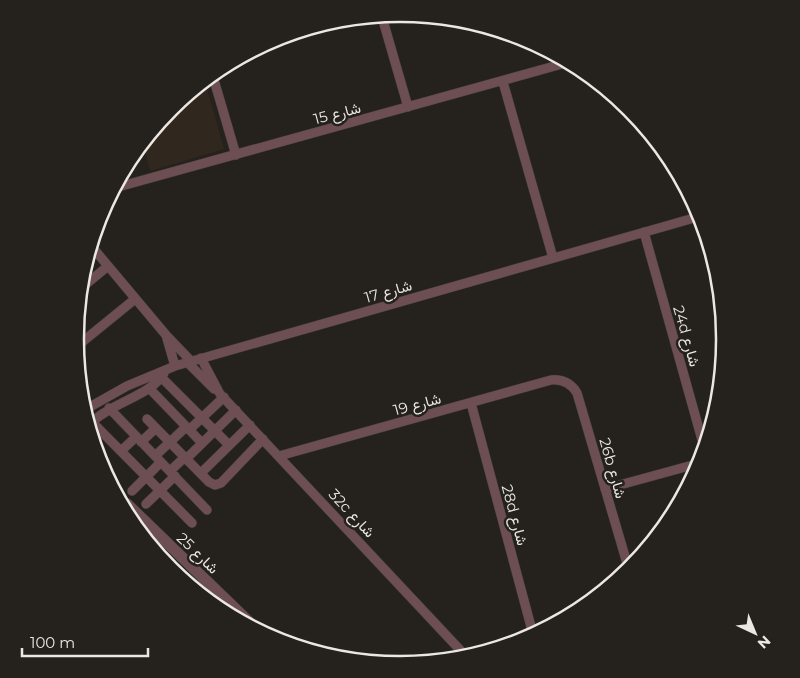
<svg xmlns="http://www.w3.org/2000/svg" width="800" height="678" font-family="Montserrat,Vazirmatn,sans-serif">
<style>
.built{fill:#30281f}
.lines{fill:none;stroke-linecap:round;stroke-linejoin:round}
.minor-casing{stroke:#413d39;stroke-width:10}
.tertiary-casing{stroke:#413d39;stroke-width:12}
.minor{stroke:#6d4f53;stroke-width:9}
.tertiary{stroke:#6d4f53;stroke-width:11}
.labels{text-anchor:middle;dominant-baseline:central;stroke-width:5;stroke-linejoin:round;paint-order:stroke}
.street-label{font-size:15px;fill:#eae7e4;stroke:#25211d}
.rim{fill:none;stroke:#eae7e4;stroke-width:2.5}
</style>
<rect width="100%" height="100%" fill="#25211d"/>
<path class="built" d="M 206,85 L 224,149 L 150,171 L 144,148 L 170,109 Z"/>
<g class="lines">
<g class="minor-casing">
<path id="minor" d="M 382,17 L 408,107
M 214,80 L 236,155
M 503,82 L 553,258
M 118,187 L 562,64
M 644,232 L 704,447
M 93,248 L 166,335 L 191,361
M 85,285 L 108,266
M 166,335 L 175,366
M 76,347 L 135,299
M 201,358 L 220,394 L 462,652
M 187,362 L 214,389
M 162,378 L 229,445
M 149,388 L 202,443
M 471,403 L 533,634
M 88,408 L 127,386 L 175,366 L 701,216
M 109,408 L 207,510
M 147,419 L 209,482 L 215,485 L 221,483 L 263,439
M 92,422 L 192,523
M 91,423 C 111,403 152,395 164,373
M 189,430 L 224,397
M 141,442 L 156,428
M 121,451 L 136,437
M 155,456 L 186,427
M 279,456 L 551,380 C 563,379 571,383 577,393 L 629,570
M 186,459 L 236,410
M 170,471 L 185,457
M 201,473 L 250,425
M 605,489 L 700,463
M 132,491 L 161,462
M 146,504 L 175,476
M 513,642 L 528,637"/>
</g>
<g class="tertiary-casing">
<path id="tertiary" d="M 127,504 L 249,622"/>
</g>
<use href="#minor" class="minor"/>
<use href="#tertiary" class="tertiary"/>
</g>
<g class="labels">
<g class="street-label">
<text transform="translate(337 113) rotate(-15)">شارع 15</text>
<text transform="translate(388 291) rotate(-16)">شارع 17</text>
<text transform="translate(687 336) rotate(74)">24d شارع</text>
<text transform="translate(417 404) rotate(-15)">شارع 19</text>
<text transform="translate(613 468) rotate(74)">26b شارع</text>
<text transform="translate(352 513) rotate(47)">32c شارع</text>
<text transform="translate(515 515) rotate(75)">28d شارع</text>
<text transform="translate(198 553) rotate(44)">شارع 25</text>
</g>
</g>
<path d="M0 0H800V678H0ZM400 22H400A316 316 0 0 1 716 338V340A316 316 0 0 1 400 656H400A316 316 0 0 1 84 340V338A316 316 0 0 1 400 22Z" fill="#25211d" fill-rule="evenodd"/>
<path class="rim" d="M400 22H400A316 316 0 0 1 716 338V340A316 316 0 0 1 400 656H400A316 316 0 0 1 84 340V338A316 316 0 0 1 400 22Z"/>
<g transform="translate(755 633) rotate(136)" stroke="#25211d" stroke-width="4" paint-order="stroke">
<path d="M0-4L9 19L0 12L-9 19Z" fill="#eae7e4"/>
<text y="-8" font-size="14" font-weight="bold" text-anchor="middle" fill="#eae7e4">N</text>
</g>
<path d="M22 648v8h126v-8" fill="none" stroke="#eae7e4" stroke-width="2.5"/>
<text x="30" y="648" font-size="15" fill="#eae7e4" stroke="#25211d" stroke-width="4" paint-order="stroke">100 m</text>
</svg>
